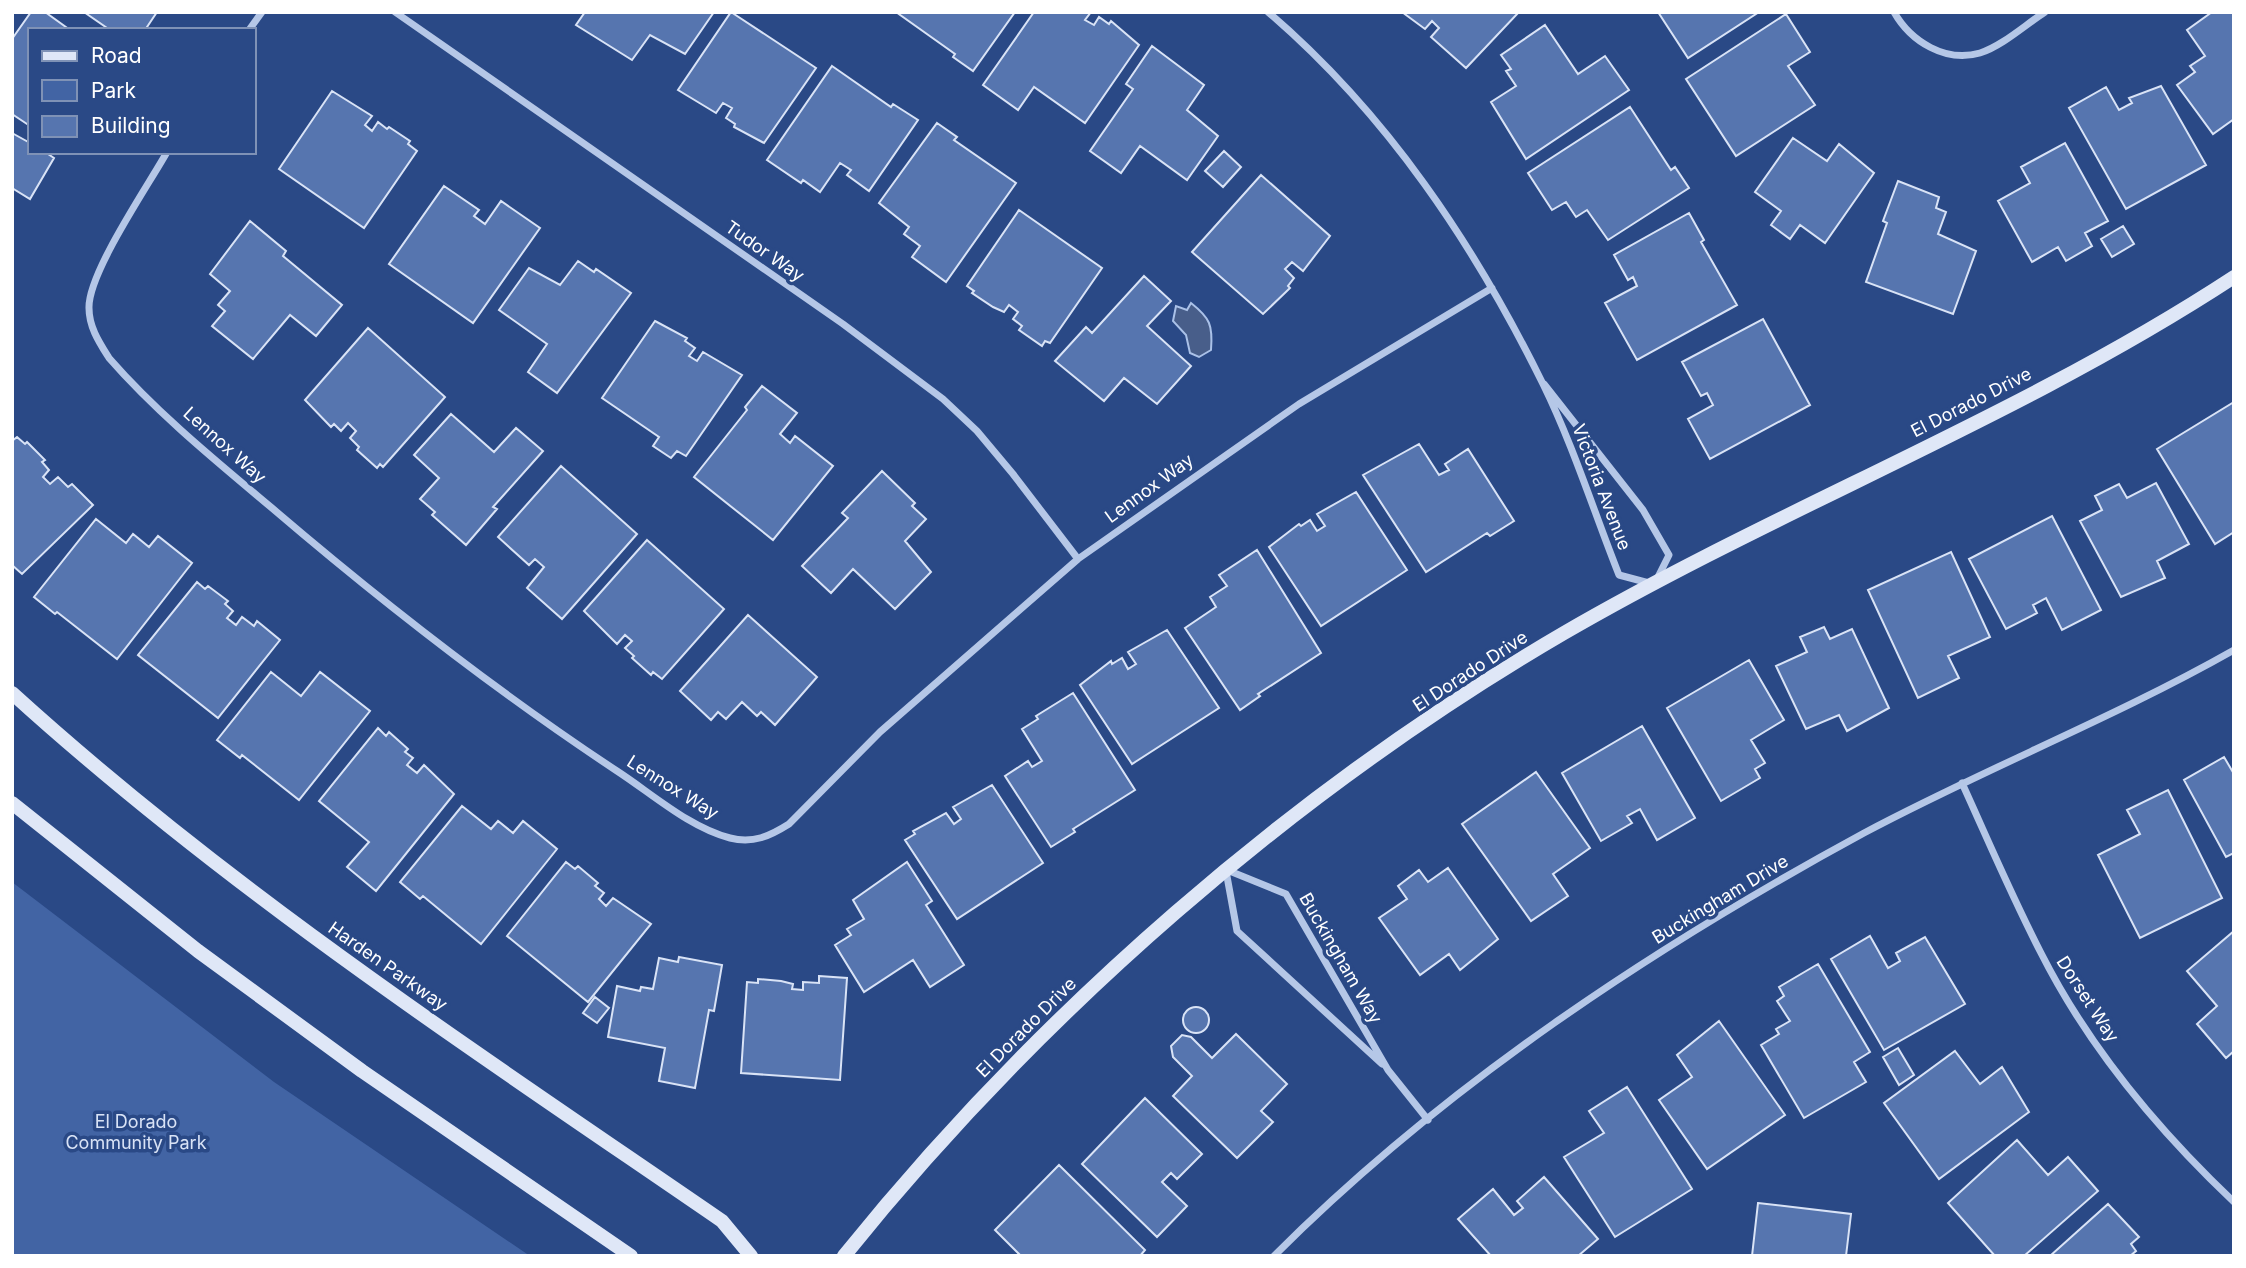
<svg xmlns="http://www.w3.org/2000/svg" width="2246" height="1268" font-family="Inter,sans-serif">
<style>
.green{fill:#4264a4}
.water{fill:#485e8a;stroke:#aac1e8;stroke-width:2}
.building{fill:#5675af;stroke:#d9e3f6;stroke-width:2}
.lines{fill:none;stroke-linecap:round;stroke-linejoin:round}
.street{stroke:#b5c7e7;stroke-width:7}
.secondary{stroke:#dfe7f7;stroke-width:14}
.labels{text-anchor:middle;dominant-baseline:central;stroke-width:7;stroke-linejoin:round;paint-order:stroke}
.street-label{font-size:18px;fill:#fff;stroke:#2a4986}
.park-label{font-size:18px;fill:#d9e3f6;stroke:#2a4986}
</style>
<rect width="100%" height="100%" fill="#2a4986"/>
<path class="green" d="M 12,882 L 274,1082 L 530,1256 L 12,1256 Z"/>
<path class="water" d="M 1191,303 C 1210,318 1213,325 1211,350 L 1199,357 L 1190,353 L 1186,335 L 1173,321 L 1176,306 L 1187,310 Z"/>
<path class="building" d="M 31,12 L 45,12 L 70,30 L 30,30 L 30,126 L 12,114 L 12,39 Z
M 84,12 L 157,12 L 145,30 L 110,30 Z
M 585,12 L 714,12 L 685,54 L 650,35 L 632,60 L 576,25 Z
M 731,12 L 816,68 L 764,143 L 734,127 L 735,124 L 726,118 L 732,108 L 723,103 L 716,113 L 678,90 Z
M 896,12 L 1015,12 L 973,71 L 953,57 L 955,54 Z
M 1034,12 L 1091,12 L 1085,20 L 1094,25 L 1099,17 L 1109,24 L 1111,21 L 1139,45 L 1085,123 L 1034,87 L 1018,110 L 983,85 Z
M 1402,12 L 1519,12 L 1466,68 L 1431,37 L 1439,28 L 1432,21 L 1425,29 Z
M 1658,12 L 1759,12 L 1688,58 Z
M 2212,12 L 2234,12 L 2234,119 L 2213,134 L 2177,85 L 2195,72 L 2190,66 L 2205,56 L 2187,30 Z
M 1786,14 L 1810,52 L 1788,66 L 1815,105 L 1736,156 L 1686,79 Z
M 1545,25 L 1578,74 L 1605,56 L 1629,90 L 1526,159 L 1491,102 L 1516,86 L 1506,71 L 1511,69 L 1501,55 Z
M 1152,46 L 1204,85 L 1187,110 L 1218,136 L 1187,180 L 1140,146 L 1121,173 L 1090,151 L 1133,89 L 1126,84 Z
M 832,66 L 891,107 L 893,104 L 918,120 L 869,191 L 847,175 L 851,170 L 840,163 L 820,192 L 803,180 L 801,183 L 767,160 Z
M 2161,86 L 2206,165 L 2126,209 L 2069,108 L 2106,87 L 2119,110 L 2132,103 L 2129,98 Z
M 332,91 L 372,116 L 365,125 L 372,131 L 378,122 L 387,129 L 389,127 L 410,141 L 408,144 L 417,151 L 364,228 L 279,169 Z
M 1630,107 L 1671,170 L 1675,167 L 1689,188 L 1608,240 L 1587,210 L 1576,217 L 1566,202 L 1552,210 L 1528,173 Z
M 937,123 L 957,137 L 954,140 L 1016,183 L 946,282 L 912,257 L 920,246 L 904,234 L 909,227 L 879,203 Z
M 12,133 L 30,143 L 30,152 L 45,152 L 54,158 L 30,199 L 12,188 Z
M 1793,138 L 1827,161 L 1839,144 L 1874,173 L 1825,243 L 1800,225 L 1790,239 L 1771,225 L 1781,211 L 1755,192 Z
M 2065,143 L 2108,221 L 2085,233 L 2092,246 L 2066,261 L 2058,247 L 2032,262 L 1998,201 L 2030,183 L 2021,167 Z
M 1224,151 L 1241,167 L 1223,187 L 1205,171 Z
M 1261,175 L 1330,236 L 1303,271 L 1292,262 L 1285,269 L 1294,278 L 1288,286 L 1290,288 L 1263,314 L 1192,252 Z
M 1898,181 L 1939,197 L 1936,208 L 1946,212 L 1938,234 L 1976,251 L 1953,314 L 1866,282 L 1887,223 L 1883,221 Z
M 444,186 L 479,210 L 474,216 L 485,224 L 501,201 L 540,228 L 473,323 L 389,264 Z
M 1019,210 L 1102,268 L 1050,343 L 1045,341 L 1042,346 L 1019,330 L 1022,326 L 1013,319 L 1018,312 L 1009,305 L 1004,312 L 993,307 L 972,293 L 974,291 L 967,286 Z
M 1689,213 L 1704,240 L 1701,242 L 1737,305 L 1637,360 L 1605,303 L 1637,286 L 1633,277 L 1628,280 L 1614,255 Z
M 250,221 L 286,251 L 283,256 L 342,305 L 316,336 L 290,315 L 253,359 L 212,326 L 225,311 L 218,305 L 230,291 L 210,274 Z
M 2123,226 L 2134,244 L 2112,257 L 2101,239 Z
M 578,261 L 594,272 L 596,269 L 631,293 L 557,393 L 528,372 L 547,344 L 499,310 L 529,268 L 560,285 Z
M 1144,276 L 1171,301 L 1147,326 L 1191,366 L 1157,404 L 1124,378 L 1104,401 L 1055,361 L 1086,327 L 1092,333 Z
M 1763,319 L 1810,405 L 1710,459 L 1688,419 L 1713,405 L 1707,393 L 1701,396 L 1682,362 Z
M 655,321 L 687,338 L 685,341 L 695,348 L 689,356 L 697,361 L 703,352 L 742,375 L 686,456 L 677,451 L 671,458 L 653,446 L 659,437 L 602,398 Z
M 368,328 L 445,397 L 383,467 L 380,464 L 377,468 L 357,450 L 359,447 L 350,438 L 356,431 L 348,423 L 341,431 L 334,424 L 331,427 L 305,400 Z
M 762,386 L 797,413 L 780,434 L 790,443 L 795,436 L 833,466 L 773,540 L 694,477 L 747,410 L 745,407 Z
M 2234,402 L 2234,532 L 2215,544 L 2157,449 Z
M 451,414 L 494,452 L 516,428 L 543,451 L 493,507 L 497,509 L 466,545 L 432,515 L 435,512 L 420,499 L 439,478 L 414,455 Z
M 17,437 L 25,444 L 27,442 L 45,460 L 42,462 L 49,470 L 43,477 L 50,484 L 58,477 L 68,487 L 72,484 L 93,505 L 22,574 L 12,565 L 12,441 Z
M 1419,444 L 1439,475 L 1449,470 L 1445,464 L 1468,449 L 1514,521 L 1490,536 L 1487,533 L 1426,572 L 1363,475 Z
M 561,466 L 637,534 L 562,619 L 527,588 L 544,567 L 535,559 L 529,565 L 498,537 Z
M 882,471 L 915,503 L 912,506 L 926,519 L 905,541 L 931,572 L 895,609 L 853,569 L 831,593 L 802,566 L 848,518 L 842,513 Z
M 2156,483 L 2189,544 L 2157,561 L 2165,578 L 2121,597 L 2080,521 L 2102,510 L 2095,496 L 2119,484 L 2127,498 Z
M 1356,492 L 1407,570 L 1321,626 L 1269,547 L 1299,524 L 1301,526 L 1310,520 L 1317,531 L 1325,526 L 1317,514 Z
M 2052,516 L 2101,610 L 2062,630 L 2046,598 L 2033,605 L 2037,613 L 2006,629 L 1969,559 Z
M 96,519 L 126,543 L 133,534 L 149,547 L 158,536 L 192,563 L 117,659 L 57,612 L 55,614 L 34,597 Z
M 647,540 L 724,609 L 662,679 L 653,672 L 651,675 L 632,658 L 634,656 L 625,648 L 632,641 L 625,635 L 617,644 L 584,611 Z
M 1257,550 L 1321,653 L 1258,694 L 1260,696 L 1240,710 L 1185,628 L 1216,607 L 1210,597 L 1227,586 L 1219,575 Z
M 1951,552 L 1990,637 L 1948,656 L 1959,678 L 1918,698 L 1868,590 Z
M 197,582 L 205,589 L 208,586 L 228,601 L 225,604 L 233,611 L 227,618 L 236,625 L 242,617 L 254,626 L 257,621 L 280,640 L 218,718 L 138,655 Z
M 748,615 L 817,677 L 775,725 L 761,712 L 757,716 L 742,702 L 726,719 L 718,712 L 711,720 L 680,691 Z
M 1824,627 L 1830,639 L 1852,629 L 1889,708 L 1847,731 L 1839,715 L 1806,729 L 1776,666 L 1807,652 L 1800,637 Z
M 1167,630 L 1219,708 L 1132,764 L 1080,685 L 1111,661 L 1112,664 L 1122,658 L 1128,669 L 1136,664 L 1128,652 Z
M 1749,660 L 1784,720 L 1751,740 L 1765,763 L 1755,769 L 1760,778 L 1721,801 L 1667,708 Z
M 271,672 L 301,696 L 320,672 L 370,711 L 299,800 L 242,755 L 240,758 L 217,740 Z
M 1073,693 L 1135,790 L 1073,829 L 1075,832 L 1051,847 L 1005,776 L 1028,761 L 1032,767 L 1042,761 L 1022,729 L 1038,719 L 1036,716 Z
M 1642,726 L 1695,818 L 1657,840 L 1640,809 L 1627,816 L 1632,823 L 1601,841 L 1562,773 Z
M 378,728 L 386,736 L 389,732 L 408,749 L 405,752 L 413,758 L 407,765 L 417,773 L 424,765 L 454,794 L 376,891 L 347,867 L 369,842 L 319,801 Z
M 2224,757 L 2234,774 L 2234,853 L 2226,857 L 2184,780 Z
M 1536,772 L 1590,848 L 1553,874 L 1568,896 L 1531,921 L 1462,824 Z
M 992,785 L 1043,863 L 957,919 L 905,840 L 915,834 L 913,831 L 946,813 L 954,824 L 961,819 L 953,807 Z
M 2168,790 L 2222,898 L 2140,938 L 2098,855 L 2140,834 L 2127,810 Z
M 462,806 L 491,829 L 498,821 L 513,833 L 523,821 L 557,849 L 481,944 L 423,896 L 420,899 L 400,882 Z
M 566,862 L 575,869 L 578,866 L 598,883 L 595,886 L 604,893 L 599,899 L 606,906 L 613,898 L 651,924 L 588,1002 L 507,936 Z
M 907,862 L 932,901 L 926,905 L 964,965 L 930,987 L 913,960 L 864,992 L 835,945 L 851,935 L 847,929 L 864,919 L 853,900 Z
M 1448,868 L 1498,939 L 1460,970 L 1449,954 L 1420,975 L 1379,918 L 1407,899 L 1398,886 L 1419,870 L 1428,882 Z
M 2234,931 L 2234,1051 L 2226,1058 L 2197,1024 L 2217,1006 L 2187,971 Z
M 1870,936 L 1888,968 L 1900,961 L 1896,953 L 1925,937 L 1965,1004 L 1884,1050 L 1831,959 Z
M 679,957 L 722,965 L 714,1011 L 709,1010 L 695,1088 L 659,1081 L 665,1048 L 608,1037 L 617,986 L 640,991 L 641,987 L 653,989 L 659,958 L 678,962 Z
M 1818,964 L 1870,1052 L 1854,1062 L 1866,1082 L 1804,1118 L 1761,1045 L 1779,1034 L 1776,1029 L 1790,1021 L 1777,1001 L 1784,996 L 1779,987 Z
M 819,976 L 847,978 L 840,1080 L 741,1073 L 747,982 L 758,983 L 758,979 L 781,981 L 793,984 L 792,989 L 803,990 L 803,982 L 819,983 Z
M 595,997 L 609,1008 L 597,1023 L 583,1013 Z
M1183 1020a13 13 0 1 1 26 0a13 13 0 1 1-26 0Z
M 1719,1021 L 1785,1115 L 1707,1169 L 1659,1100 L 1692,1077 L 1677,1055 Z
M 1236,1034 L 1287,1084 L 1261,1111 L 1273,1122 L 1237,1158 L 1173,1096 L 1192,1076 L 1173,1057 L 1171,1046 L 1182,1035 L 1191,1037 L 1212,1058 Z
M 1898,1048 L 1914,1075 L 1899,1085 L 1883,1057 Z
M 1955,1051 L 1980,1084 L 2002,1067 L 2029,1112 L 1939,1179 L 1884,1103 Z
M 1627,1087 L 1692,1189 L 1615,1237 L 1564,1157 L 1604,1133 L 1589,1111 Z
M 1145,1098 L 1202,1154 L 1177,1179 L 1171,1173 L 1162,1182 L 1187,1206 L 1157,1237 L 1082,1164 Z
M 2017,1140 L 2048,1175 L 2068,1157 L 2098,1191 L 2024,1256 L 1995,1256 L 1948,1203 Z
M 1059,1165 L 1145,1250 L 1140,1256 L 1021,1256 L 995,1230 Z
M 1544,1177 L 1598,1239 L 1578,1256 L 1491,1256 L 1458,1219 L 1493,1189 L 1514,1215 L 1523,1208 L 1517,1201 Z
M 1758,1203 L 1851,1214 L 1846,1256 L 1752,1256 Z
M 2108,1204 L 2139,1237 L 2131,1244 L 2136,1251 L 2130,1256 L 2050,1256 Z"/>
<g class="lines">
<path class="street" d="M 395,12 L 843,324 L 943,399 L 977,431 L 1013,474 L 1078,559
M 1268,12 C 1387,114 1474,244 1543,384 C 1573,445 1594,512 1619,575 L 1649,583
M 1894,12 C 1911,42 1946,63 1980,53 C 2002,46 2025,25 2045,12
M 249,30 L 262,12
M 167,152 C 148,186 88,273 89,308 C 89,327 99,342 109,358 C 157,413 216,461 272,508 C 382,602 496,691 617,771 C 651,793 690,828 730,838 C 753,844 770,836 789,824 L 880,732 L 1078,559 L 1299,404 L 1492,288
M 1544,384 L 1643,510 L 1669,555 L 1657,579
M 1962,783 C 1988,840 2012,897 2041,953 C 2088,1046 2158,1130 2234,1202
M 1227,870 L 1286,894 L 1388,1070 L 1428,1120
M 1226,871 L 1237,931 L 1382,1064
M 1274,1256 C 1445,1085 1652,948 1864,833 C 1986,768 2114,718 2234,650"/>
<path class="secondary" d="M 12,693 C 231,892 479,1054 722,1221 L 751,1256
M 12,803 L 198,951 L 362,1071 L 631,1256
M 844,1256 C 1040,1012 1293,791 1564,633 C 1783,506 2022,416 2234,277"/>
</g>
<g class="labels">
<g class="street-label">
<text transform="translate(765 251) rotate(35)">Tudor Way</text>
<text transform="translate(1971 402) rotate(-27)">El Dorado Drive</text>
<text transform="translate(225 445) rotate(42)">Lennox Way</text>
<text transform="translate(1602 487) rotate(69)">Victoria Avenue</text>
<text transform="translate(1149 488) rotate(-36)">Lennox Way</text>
<text transform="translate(1470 671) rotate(-33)">El Dorado Drive</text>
<text transform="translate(673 787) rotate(32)">Lennox Way</text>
<text transform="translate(1720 899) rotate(-31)">Buckingham Drive</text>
<text transform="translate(1341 958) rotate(60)">Buckingham Way</text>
<text transform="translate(388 966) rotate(35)">Harden Parkway</text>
<text transform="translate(2088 999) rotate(57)">Dorset Way</text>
<text transform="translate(1026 1027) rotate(-45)">El Dorado Drive</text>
</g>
<g class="park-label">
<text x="136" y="1121">El Dorado<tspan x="136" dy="21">Community Park</tspan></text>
</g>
</g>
<rect width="2246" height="1268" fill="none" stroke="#ffffff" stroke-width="28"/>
<rect x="28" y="28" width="228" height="126" fill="#2a4986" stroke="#7f92b6" stroke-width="2"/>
<rect x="42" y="51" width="35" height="10" fill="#dfe7f7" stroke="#7f92b6" stroke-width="2"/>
<text x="91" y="63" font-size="21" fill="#ffffff">Road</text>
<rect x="42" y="80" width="35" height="21" fill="#4264a4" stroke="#7f92b6" stroke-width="2"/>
<text x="91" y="98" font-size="21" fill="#ffffff">Park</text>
<rect x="42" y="116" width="35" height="21" fill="#5675af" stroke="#7f92b6" stroke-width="2"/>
<text x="91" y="133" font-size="21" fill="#ffffff">Building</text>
</svg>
